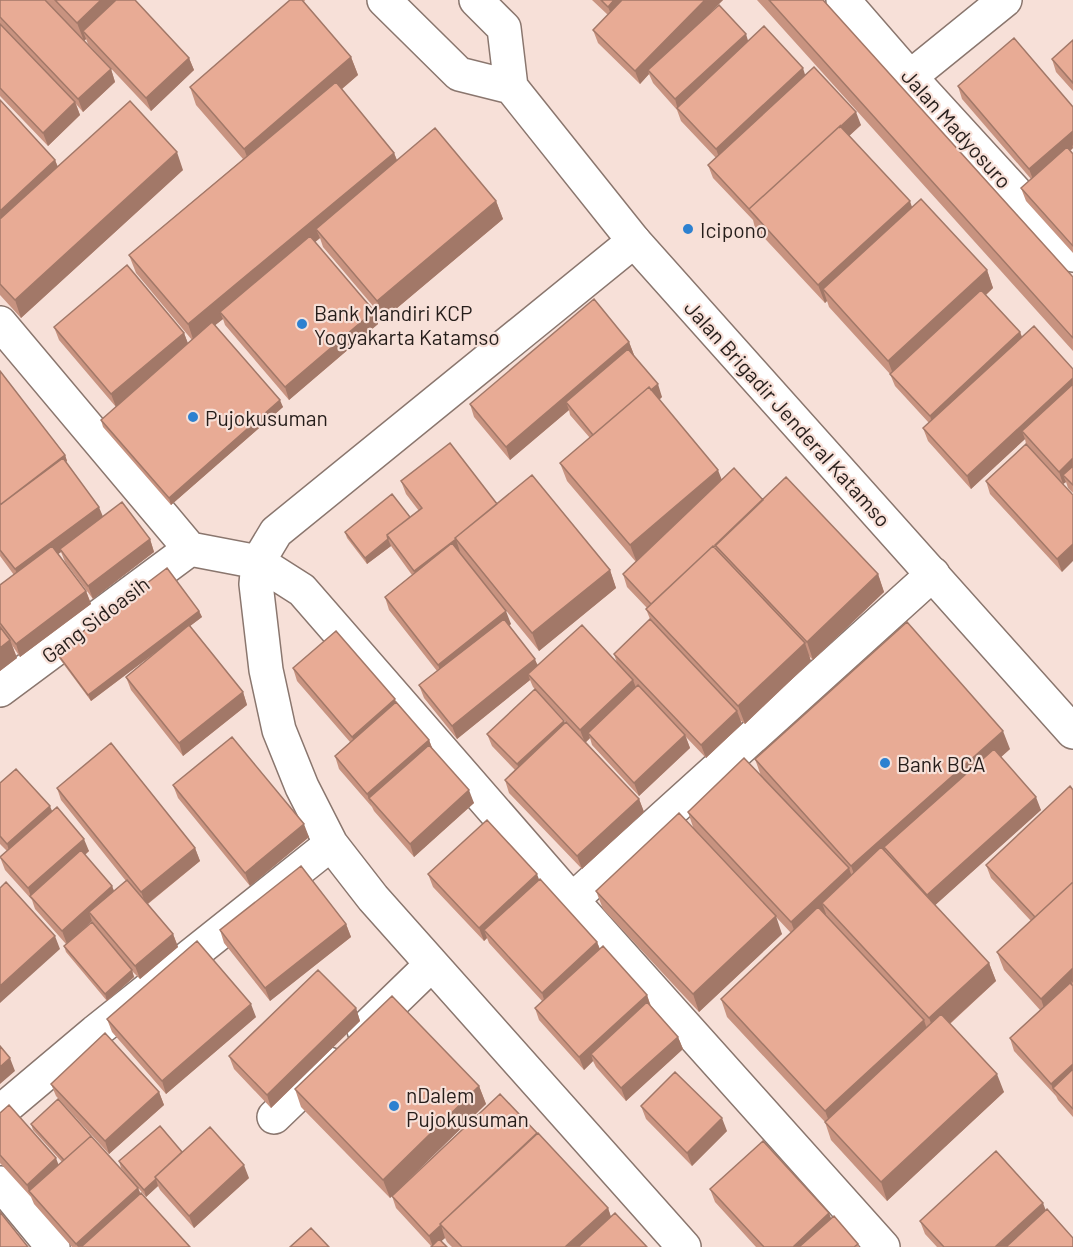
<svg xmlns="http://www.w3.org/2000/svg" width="1073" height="1247" font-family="Barlow,sans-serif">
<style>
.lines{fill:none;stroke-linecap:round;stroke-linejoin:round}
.minor-casing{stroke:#8a766e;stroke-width:36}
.major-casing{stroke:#8a766e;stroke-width:36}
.minor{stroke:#fff;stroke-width:33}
.major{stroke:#fff;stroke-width:33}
.wall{fill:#c89380;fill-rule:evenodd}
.shaded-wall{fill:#a27868}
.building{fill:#e8ab95;stroke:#a27868;stroke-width:1.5}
.poi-dot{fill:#2d81d0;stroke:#f7e0d8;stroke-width:2}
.labels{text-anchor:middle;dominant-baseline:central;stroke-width:4.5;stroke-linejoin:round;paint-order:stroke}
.street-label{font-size:21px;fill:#251d1a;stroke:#f7e0d8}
.poi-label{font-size:21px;fill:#251d1a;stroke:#f7e0d8;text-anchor:start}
</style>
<rect width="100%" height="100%" fill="#f7e0d8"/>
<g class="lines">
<g class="minor-casing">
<path id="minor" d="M 843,0 L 910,77 L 1073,255
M 910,77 L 1005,0
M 634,241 L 276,532 L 258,562 L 256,584 L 266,670 L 279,730 L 302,787 L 331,844 L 373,898 L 684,1247
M 0,323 L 190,549 L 258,562 L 302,590 L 572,900 L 883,1247
M 0,690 L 190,549
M 572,900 L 933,574
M 364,1030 L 431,965
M 0,1112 L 95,1032 L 331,844
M 274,1117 L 329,1064
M 0,1183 L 53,1247"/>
</g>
<g class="major-casing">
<path id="major" d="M 384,0 L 459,74 L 511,87
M 476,0 L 504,28 L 511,87 L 634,241 L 1073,732"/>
</g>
<use href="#minor" class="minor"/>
<use href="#major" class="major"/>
</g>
<path class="wall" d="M 0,0 L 135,0 L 189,58 L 194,70 L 151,111 L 88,44 L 86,39 L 84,41 L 111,69 L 115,82 L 83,112 L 76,104 L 80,115 L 48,146 L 0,96 Z
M 290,0 L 305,0 L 304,2 L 351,57 L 358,75 L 342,89 L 394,153 L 397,160 L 496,201 L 503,219 L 384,319 L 323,247 L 320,238 L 315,242 L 374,311 L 378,324 L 289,400 L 225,325 L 223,319 L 215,325 L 283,407 L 171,505 L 103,427 L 101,420 L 116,407 L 59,340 L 54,327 L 184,333 L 188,344 L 192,340 L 136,273 L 129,255 L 243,159 L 196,105 L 190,87 Z
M 592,0 L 723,0 L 709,13 L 748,41 L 805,75 L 861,125 L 849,136 L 912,207 L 987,270 L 993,288 L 986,295 L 1020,332 L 1022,337 L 1073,369 L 1073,493 L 1068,488 L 1066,482 L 1063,484 L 1026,444 L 1025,439 L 971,489 L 928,441 L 923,428 L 929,423 L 895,386 L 890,374 L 829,307 L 827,301 L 825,303 L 755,228 L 753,220 L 713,178 L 708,165 L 716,158 L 681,121 L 677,110 L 653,83 L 649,74 L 640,84 L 598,43 L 593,30 L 608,15 Z
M 757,0 L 823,0 L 1073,277 L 1073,351 Z
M 1073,40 L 1073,91 L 1056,72 L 1052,59 Z
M 958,86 L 1073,107 L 1073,148 L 1070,151 L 1073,154 L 1073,253 L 1026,201 L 1021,188 L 1031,179 L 962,99 Z
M 0,100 L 55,160 L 58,167 L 183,170 L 21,318 L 0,295 Z
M 629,342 L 634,355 L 662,397 L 659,400 L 722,480 L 763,500 L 878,574 L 884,592 L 813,660 L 809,656 L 811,661 L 745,724 L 740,720 L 742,724 L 706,758 L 686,737 L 690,748 L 639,796 L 592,745 L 590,738 L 586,742 L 639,799 L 644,812 L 582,869 L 509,793 L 505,780 L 515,770 L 492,746 L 487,734 L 564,721 L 565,723 L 566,722 L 533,687 L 530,680 L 457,739 L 424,698 L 419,685 L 437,671 L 389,610 L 385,597 L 412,575 L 391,546 L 367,564 L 347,538 L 345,532 L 410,517 L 419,511 L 406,494 L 401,481 L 497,504 L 610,570 L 616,588 L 539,651 L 468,564 L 511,624 L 509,625 L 538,665 L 617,663 L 614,654 L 650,619 L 646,609 L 647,608 L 627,587 L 623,574 L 636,562 L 567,481 L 560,463 L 590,438 L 570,415 L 569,410 L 510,460 L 474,417 L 470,404 Z
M 0,371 L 65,455 L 67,461 L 66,462 L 103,517 L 150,539 L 154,552 L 93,599 L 65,562 L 61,552 L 58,554 L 86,591 L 91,604 L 20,657 L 12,645 L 17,658 L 0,671 L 0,585 L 14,575 L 0,556 Z
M 986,481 L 1073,495 L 1062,572 L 990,494 Z
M 199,611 L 202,617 L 190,626 L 243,692 L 247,705 L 183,756 L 131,690 L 126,677 L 160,649 L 91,701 L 59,658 L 56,652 Z
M 293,668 L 396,703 L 429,740 L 433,750 L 474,803 L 414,857 L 374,811 L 372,807 L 339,769 L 335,756 L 350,742 L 297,681 Z
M 1010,749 L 1001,757 L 1041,810 L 935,905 L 989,963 L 996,981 L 950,1024 L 1004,1092 L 887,1201 L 831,1140 L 825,1122 L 727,1017 L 721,999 L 791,933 L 733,871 L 782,934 L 699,1012 L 603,909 L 596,891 L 694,830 L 688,812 L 761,776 L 755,759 Z
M 0,783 L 52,812 L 89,851 L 85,855 L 112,886 L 114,891 L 126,881 L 61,800 L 57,788 L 195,848 L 200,861 L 148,904 L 173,934 L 178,947 L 140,979 L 132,971 L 134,977 L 107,1001 L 66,952 L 64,946 L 66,944 L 35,909 L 32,900 L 5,870 L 0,857 L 7,851 L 0,844 ZM 92,921 L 93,924 L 77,935 Z
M 173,785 L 309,837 L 250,886 L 178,798 Z
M 1073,790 L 1073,1117 L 1058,1100 L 1056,1096 L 1014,1051 L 1010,1038 L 1040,1010 L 1004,970 L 997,952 L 1031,921 L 991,878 L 986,865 Z
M 428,874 L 539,879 L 597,942 L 600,949 L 647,995 L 651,1006 L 678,1037 L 683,1049 L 626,1101 L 596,1067 L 593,1061 L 584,1070 L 539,1020 L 535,1008 L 542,1001 L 489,943 L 487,938 L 484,941 L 433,887 Z
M 346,924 L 351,937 L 270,1001 L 224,943 L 220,930 Z
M 356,1008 L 360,1021 L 271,1108 L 234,1069 L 229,1056 Z
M 256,1017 L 166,1094 L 112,1032 L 107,1019 Z
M 51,1084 L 159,1092 L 164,1105 L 109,1154 L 56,1096 Z
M 479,1086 L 486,1104 L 408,1180 L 608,1208 L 611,1217 L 647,1247 L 452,1247 L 447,1242 L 445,1238 L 441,1241 L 431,1246 L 396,1208 L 392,1196 L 390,1198 L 301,1107 L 295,1089 Z
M 641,1106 L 727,1131 L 692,1166 L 646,1119 Z
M 0,1113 L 59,1165 L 62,1162 L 33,1130 L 31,1124 L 138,1188 L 141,1194 L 190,1247 L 72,1247 L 34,1204 L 31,1197 L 0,1163 Z
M 182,1152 L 249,1178 L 194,1228 L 160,1190 L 158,1186 L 146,1197 L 121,1168 L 119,1161 Z
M 710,1189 L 829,1213 L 831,1219 L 858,1244 L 859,1247 L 756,1247 L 715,1202 Z
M 1046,1210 L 1073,1247 L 937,1247 L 925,1234 L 920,1221 Z"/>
<path class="shaded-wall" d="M 101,0 L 127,0 L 83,31 L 86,39 L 84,41 L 77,23 Z
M 614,0 L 631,0 L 613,19 L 608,7 Z
M 705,0 L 723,0 L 650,73 L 648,70 L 649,74 L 640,84 L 635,71 Z
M 746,34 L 750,47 L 678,110 L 675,99 Z
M 351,57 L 358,75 L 251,167 L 244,149 Z
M 189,58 L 194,70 L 151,111 L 146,98 Z
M 803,68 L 807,81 L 721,162 L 716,149 Z
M 111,69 L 115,82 L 83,112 L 78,99 Z
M 75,102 L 80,115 L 48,146 L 43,133 Z
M 856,112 L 861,125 L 758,220 L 751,212 Z
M 1073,131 L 1073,146 L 1072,145 L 1073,148 L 1034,182 L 1029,169 Z
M 177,152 L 183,170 L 21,318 L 15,300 Z
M 394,153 L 401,171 L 316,229 L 320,238 L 225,317 L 220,312 L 223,319 L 194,342 L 188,324 Z
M 55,160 L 62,178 L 0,235 L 0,211 Z
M 496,201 L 503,219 L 384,319 L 377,301 Z
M 910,201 L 916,219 L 823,289 L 827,301 L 825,303 L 818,285 Z
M 987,270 L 993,288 L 895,379 L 888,361 Z
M 374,311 L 378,324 L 289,400 L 285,387 Z
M 1020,332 L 1025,345 L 934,429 L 930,416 Z
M 184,333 L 189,346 L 116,407 L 111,394 Z
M 629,342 L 634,355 L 566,402 L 569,410 L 510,460 L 506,447 Z
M 1073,378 L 1073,395 L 1022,431 L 1025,439 L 971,489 L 967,476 Z
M 658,384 L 662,397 L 600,450 L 595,437 Z
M 280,400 L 283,407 L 171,505 L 169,498 Z
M 65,455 L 67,461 L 0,513 L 0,505 Z
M 1073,458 L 1073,476 L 1063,475 L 1066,482 L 1063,484 L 1059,472 Z
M 718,470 L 725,488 L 637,563 L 630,545 Z
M 99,507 L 104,519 L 60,549 L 61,552 L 20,582 L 15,569 Z
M 150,539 L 154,552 L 93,599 L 88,586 Z
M 388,539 L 391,546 L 367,564 L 365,558 Z
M 456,539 L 460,552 L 419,584 L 414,571 Z
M 1073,544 L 1073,561 L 1062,572 L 1057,559 Z
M 610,570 L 616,588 L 539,651 L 532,633 Z
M 878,574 L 884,592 L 813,660 L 807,642 Z
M 86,591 L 91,604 L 20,657 L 16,644 Z
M 199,611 L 202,617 L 91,701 L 88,695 Z
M 506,611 L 511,624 L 443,678 L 438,665 Z
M 10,640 L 17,658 L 0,671 L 0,648 Z
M 805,643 L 811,661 L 745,724 L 738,706 Z
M 535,659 L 540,672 L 528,674 L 530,680 L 457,739 L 452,726 Z
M 633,680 L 638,693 L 588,733 L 590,738 L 585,743 L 580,730 Z
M 243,692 L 247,705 L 183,756 L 179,743 Z
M 395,699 L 400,712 L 357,750 L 352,737 Z
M 737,711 L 742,724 L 706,758 L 701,745 Z
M 564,721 L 569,734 L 522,777 L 517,764 Z
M 1003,731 L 1010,749 L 891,855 L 884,847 L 888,858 L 858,884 L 851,866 Z
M 685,735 L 690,748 L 639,796 L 634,783 Z
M 429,740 L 434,753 L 369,798 L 372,807 L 367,794 Z
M 469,790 L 474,803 L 414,857 L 410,844 Z
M 1036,797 L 1041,810 L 932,908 L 927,895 Z
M 639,799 L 644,812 L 582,869 L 577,856 Z
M 50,806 L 55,818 L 11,857 L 7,844 Z
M 304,824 L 309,837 L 250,886 L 245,873 Z
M 84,839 L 89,851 L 34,900 L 31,897 L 28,888 Z
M 195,848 L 200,861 L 146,905 L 141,892 Z
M 849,868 L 855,886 L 822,903 L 826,914 L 798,940 L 791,922 Z
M 537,874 L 542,887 L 484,930 L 487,938 L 484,941 L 479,928 Z
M 112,886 L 117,899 L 89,912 L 92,921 L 67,944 L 62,931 Z
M 776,916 L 782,934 L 699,1012 L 693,994 Z
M 346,924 L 351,937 L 270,1001 L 265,988 Z
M 173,934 L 178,947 L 140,979 L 135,966 Z
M 55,936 L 60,949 L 0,1003 L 0,986 Z
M 597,942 L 602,955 L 546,1006 L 542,993 Z
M 989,963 L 996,981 L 936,1036 L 929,1018 Z
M 1073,968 L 1073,983 L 1071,981 L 1073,986 L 1047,1017 L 1041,999 Z
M 132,970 L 134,977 L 107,1001 L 105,994 Z
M 647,995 L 651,1008 L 591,1054 L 593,1061 L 584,1070 L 579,1057 Z
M 251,1004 L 256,1017 L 166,1094 L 162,1081 Z
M 356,1008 L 360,1021 L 271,1108 L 267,1095 Z
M 924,1020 L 930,1038 L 832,1129 L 825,1111 Z
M 678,1037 L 683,1049 L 626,1101 L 621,1088 Z
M 10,1058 L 15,1071 L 0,1084 L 0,1067 Z
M 1073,1064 L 1073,1081 L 1053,1088 L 1056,1097 L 1051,1084 Z
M 997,1074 L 1004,1092 L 887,1201 L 881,1182 Z
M 479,1086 L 486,1104 L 390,1198 L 383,1180 Z
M 159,1092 L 164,1105 L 109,1154 L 105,1141 Z
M 722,1118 L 727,1131 L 692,1166 L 687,1153 Z
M 56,1158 L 61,1171 L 29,1191 L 27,1185 Z
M 244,1165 L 249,1178 L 194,1228 L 189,1216 Z
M 156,1179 L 158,1186 L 146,1197 L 144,1190 Z
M 138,1188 L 143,1201 L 92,1247 L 78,1247 L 76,1244 Z
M 1043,1203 L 1048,1216 L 1014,1247 L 995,1247 Z
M 608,1208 L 614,1226 L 591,1247 L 565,1247 Z
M 829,1213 L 834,1226 L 811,1247 L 793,1247 Z
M 441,1225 L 445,1238 L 435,1247 L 433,1247 L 429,1236 Z"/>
<path class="building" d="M 0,0 L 45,0 L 111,69 L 78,99 L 0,17 Z
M 55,0 L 101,0 L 77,23 Z
M 116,0 L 135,0 L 189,58 L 146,98 L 83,31 Z
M 290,0 L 302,0 L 351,57 L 244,149 L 190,87 Z
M 601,0 L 614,0 L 608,7 Z
M 622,0 L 705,0 L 635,71 L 593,30 Z
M 769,0 L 823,0 L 1073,277 L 1073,338 Z
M 719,5 L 746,34 L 675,99 L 648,70 Z
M 0,24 L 75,102 L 43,133 L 0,88 Z
M 764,26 L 803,68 L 716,149 L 677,108 Z
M 1014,38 L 1073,107 L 1073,131 L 1029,169 L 958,86 Z
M 1073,40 L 1073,83 L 1052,59 Z
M 814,67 L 856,112 L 840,127 L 840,126 L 749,209 L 708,165 Z
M 336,82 L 394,153 L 188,324 L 129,255 Z
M 0,100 L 55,160 L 0,211 Z
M 130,101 L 177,152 L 15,300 L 0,284 L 0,219 Z
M 840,126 L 910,201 L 818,285 L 749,209 Z
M 435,128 L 496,201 L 377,301 L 316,229 Z
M 1067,147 L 1073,154 L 1073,246 L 1021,188 Z
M 921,199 L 987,270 L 888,361 L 823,289 Z
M 310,236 L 374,311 L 285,387 L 220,312 Z
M 127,265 L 184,333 L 111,394 L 54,327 Z
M 981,290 L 1020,332 L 930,416 L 890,374 Z
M 594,299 L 629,342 L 506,447 L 470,404 Z
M 212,322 L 280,400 L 169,498 L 101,420 Z
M 1034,326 L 1073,369 L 1073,378 L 967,476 L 923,428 Z
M 628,349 L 658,384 L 651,390 L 649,387 L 593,435 L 566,402 Z
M 0,371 L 65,455 L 0,505 Z
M 1073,384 L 1073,458 L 1059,472 L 1022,431 Z
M 649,387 L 718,470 L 630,545 L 560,463 Z
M 450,443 L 497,504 L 455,538 L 456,539 L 414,571 L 387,535 L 422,508 L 401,481 Z
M 1026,444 L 1073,495 L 1073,544 L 1057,559 L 986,481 Z
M 63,458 L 99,507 L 15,569 L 0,550 L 0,505 Z
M 1073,466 L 1073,485 L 1063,475 Z
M 734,468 L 763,500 L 714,547 L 713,546 L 651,604 L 623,574 Z
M 532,475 L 610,570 L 532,633 L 455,538 Z
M 786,477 L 878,574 L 807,642 L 715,545 Z
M 392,494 L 410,517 L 387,535 L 388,539 L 365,558 L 345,532 Z
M 122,502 L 150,539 L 88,586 L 60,549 Z
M 452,543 L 506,611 L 438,665 L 385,597 Z
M 52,546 L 86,591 L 16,644 L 0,623 L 0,585 Z
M 713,546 L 805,643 L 738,706 L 646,609 Z
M 167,568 L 199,611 L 88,695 L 56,652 Z
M 504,619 L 535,659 L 452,726 L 419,685 Z
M 650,619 L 737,711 L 701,745 L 614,654 Z
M 907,622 L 1003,731 L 851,866 L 755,759 Z
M 189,625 L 243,692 L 179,743 L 126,677 Z
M 582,625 L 633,680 L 580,730 L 528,674 Z
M 0,627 L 10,640 L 0,648 Z
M 336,631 L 395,699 L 352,737 L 293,668 Z
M 638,685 L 685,735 L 634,783 L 588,733 Z
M 535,689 L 564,721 L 517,764 L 487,734 Z
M 396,702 L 429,740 L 367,794 L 335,756 Z
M 566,722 L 639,799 L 577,856 L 505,780 Z
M 232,737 L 304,824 L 245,873 L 173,785 Z
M 111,743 L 195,848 L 141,892 L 57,788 Z
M 429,745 L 469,790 L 410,844 L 369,798 Z
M 994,749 L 1036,797 L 927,895 L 884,847 Z
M 744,758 L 849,868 L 791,922 L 688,812 Z
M 16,769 L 50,806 L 7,844 L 0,836 L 0,783 Z
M 1070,786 L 1073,790 L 1073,882 L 1035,917 L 986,865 Z
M 57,807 L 84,839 L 28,888 L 0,857 Z
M 679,813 L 776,916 L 693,994 L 596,891 Z
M 487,820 L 537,874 L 479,928 L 428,874 Z
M 881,847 L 989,963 L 929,1018 L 822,903 Z
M 81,850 L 112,886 L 62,931 L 30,896 Z
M 301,866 L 346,924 L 265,988 L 220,930 Z
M 540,879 L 597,942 L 542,993 L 484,930 Z
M 127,880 L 173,934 L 135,966 L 89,912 Z
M 6,882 L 55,936 L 0,986 L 0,888 Z
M 1073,882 L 1073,968 L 1041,999 L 997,952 Z
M 818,907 L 924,1020 L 825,1111 L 721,999 Z
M 92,922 L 132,970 L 105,994 L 64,946 Z
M 197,941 L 251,1004 L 162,1081 L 107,1019 Z
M 603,946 L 647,995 L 579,1057 L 535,1008 Z
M 318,970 L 356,1008 L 267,1095 L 229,1056 Z
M 1070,983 L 1073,986 L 1073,1064 L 1051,1084 L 1010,1038 Z
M 392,996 L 479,1086 L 383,1180 L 295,1089 Z
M 647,1002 L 678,1037 L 621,1088 L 591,1054 Z
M 941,1014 L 997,1074 L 881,1182 L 825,1122 Z
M 105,1033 L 159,1092 L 105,1141 L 51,1084 Z
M 0,1046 L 10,1058 L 0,1067 Z
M 1073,1069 L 1073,1109 L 1053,1088 Z
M 675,1072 L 722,1118 L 687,1153 L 641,1106 Z
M 500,1094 L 537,1133 L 440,1224 L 441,1225 L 429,1236 L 392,1196 Z
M 58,1099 L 91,1136 L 64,1160 L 31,1124 Z
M 9,1105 L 56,1158 L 27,1185 L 0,1155 L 0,1113 Z
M 160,1126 L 182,1152 L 155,1177 L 156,1179 L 144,1190 L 119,1161 Z
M 210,1127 L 244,1165 L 189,1216 L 155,1177 Z
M 538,1133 L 608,1208 L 565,1247 L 462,1247 L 440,1224 Z
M 91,1136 L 138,1188 L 76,1244 L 29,1191 Z
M 763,1141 L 829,1213 L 793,1247 L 764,1247 L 710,1189 Z
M 996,1151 L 1043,1203 L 995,1247 L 944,1247 L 920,1221 Z
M 141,1193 L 190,1247 L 81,1247 Z
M 1047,1209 L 1073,1238 L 1073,1247 L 1006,1247 Z
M 0,1212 L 28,1247 L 0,1247 Z
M 615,1213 L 647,1247 L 578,1247 Z
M 834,1216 L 858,1244 L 854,1247 L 799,1247 Z
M 311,1228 L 329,1247 L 290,1247 Z
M 439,1239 L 447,1247 L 431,1247 Z"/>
<g class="poi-dot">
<circle cx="688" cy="229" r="6"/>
<circle cx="302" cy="324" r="6"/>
<circle cx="193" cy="417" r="6"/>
<circle cx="885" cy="763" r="6"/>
<circle cx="394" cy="1106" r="6"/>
</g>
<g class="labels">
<g class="street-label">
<text transform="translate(957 128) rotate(48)">Jalan Madyosuro</text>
<text transform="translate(788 413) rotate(48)">Jalan Brigadir Jenderal Katamso</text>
<text transform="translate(95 619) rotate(-37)">Gang Sidoasih</text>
</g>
<g class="poi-label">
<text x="700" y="229">Icipono</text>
<text x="314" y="312">Bank Mandiri KCP<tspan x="314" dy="24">Yogyakarta Katamso</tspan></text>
<text x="205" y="417">Pujokusuman</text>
<text x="897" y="763">Bank BCA</text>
<text x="406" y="1094">nDalem<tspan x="406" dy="24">Pujokusuman</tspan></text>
</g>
</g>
</svg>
